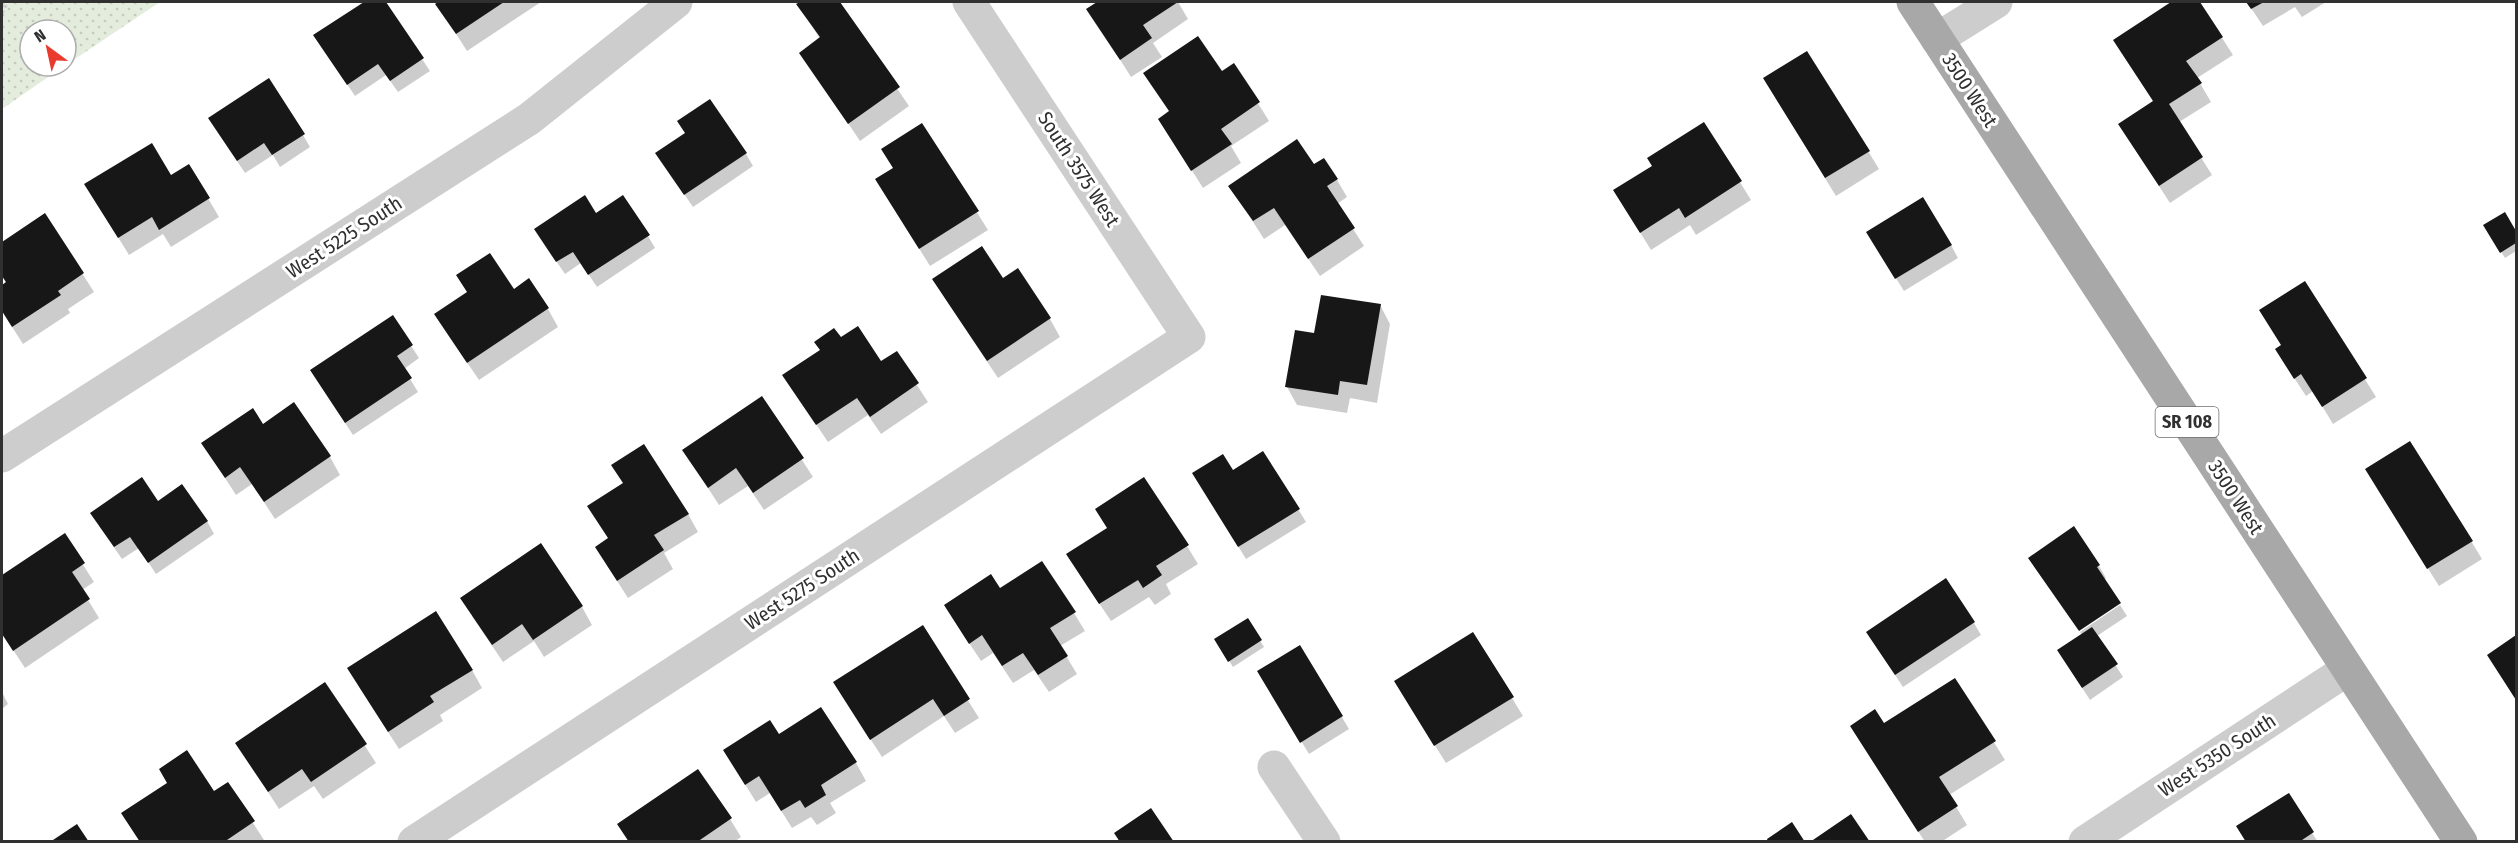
<svg xmlns="http://www.w3.org/2000/svg" width="2518" height="843" font-family="'Fira Sans Condensed',sans-serif">
<style>
.grass{fill:url(#grass-dots)}
.shadow{fill:#0003}
.building{fill:#171717}
.lines{fill:none;stroke-linecap:round;stroke-linejoin:round}
.path{stroke:#cdcdcd;stroke-width:4;stroke-dasharray:3 3;stroke-linecap:butt}
.minor{stroke:#cdcdcd;stroke-width:33}
.major{stroke:#a8a8a8;stroke-width:33}
.labels{text-anchor:middle;dominant-baseline:central;stroke-width:6;stroke-linejoin:round;paint-order:stroke}
.shield{fill:#fff;stroke:#6e6e6e;stroke-width:1.5}
.shield-label{font-size:18px;font-weight:bold;fill:#303030}
.street-label{font-size:20px;fill:#303030;stroke:#fff}
</style>
<defs>
<pattern id="grass-dots" width="8" height="8" patternUnits="userSpaceOnUse" patternTransform="scale(1.5)"><rect width="8" height="8" fill="#e4eddd"/><path d="M2 2h.1M6 6h.1" fill="none" stroke="#c4ccbe" stroke-width="1.8" stroke-linecap="round"/></pattern>
</defs>
<rect width="100%" height="100%" fill="#fff"/>
<path class="grass" d="M 2,2 L 160,2 L 66,65 L 66,30 L 30,30 L 30,66 L 64,66 L 2,109 Z"/>
<path class="shadow" d="M 367,2 L 384,2 L 430,71 L 398,92 L 386,75 L 355,96 L 315,36 Z
M 441,2 L 541,2 L 467,51 L 437,4 Z
M 802,2 L 838,2 L 909,106 L 860,141 L 801,53 L 820,39 L 798,4 Z
M 1099,2 L 1178,2 L 1188,19 L 1153,43 L 1162,57 L 1131,77 L 1088,9 Z
M 2173,2 L 2199,2 L 2233,55 L 2197,78 L 2211,102 L 2179,122 L 2212,175 L 2170,203 L 2131,143 L 2154,102 L 2115,40 Z
M 2247,2 L 2326,2 L 2302,17 L 2295,7 L 2263,26 Z
M 1234,65 L 1269,121 L 1231,146 L 1241,163 L 1203,188 L 1160,120 Z
M 1775,97 L 1868,151 L 1879,169 L 1836,196 Z
M 1704,124 L 1751,200 L 1696,235 L 1690,225 L 1651,250 L 1625,208 L 1654,166 Z
M 922,125 L 988,230 L 930,266 L 887,197 L 894,169 Z
M 217,131 L 303,135 L 310,147 L 280,167 L 273,155 L 245,173 Z
M 686,133 L 746,154 L 753,166 L 693,207 L 665,166 Z
M 189,166 L 219,217 L 171,247 L 163,234 L 129,255 L 97,203 L 171,177 Z
M 1314,166 L 1337,180 L 1347,197 L 1337,204 L 1364,246 L 1320,276 L 1285,225 L 1264,239 L 1230,186 Z
M 2504,214 L 2516,234 L 2516,251 L 2505,258 L 2485,226 Z
M 45,215 L 94,292 L 68,309 L 70,313 L 23,344 L 2,311 L 2,286 L 6,283 L 2,276 L 2,244 Z
M 596,215 L 648,236 L 655,248 L 597,287 L 581,263 L 565,274 L 543,242 Z
M 1875,245 L 1951,245 L 1958,258 L 1904,291 Z
M 1003,280 L 1050,319 L 1060,337 L 998,378 L 944,297 Z
M 2305,283 L 2376,397 L 2333,424 L 2313,391 L 2306,396 L 2287,367 L 2282,346 Z
M 514,291 L 548,309 L 558,327 L 479,380 L 447,333 Z
M 1380,305 L 1390,324 L 1377,403 L 1350,398 L 1347,413 L 1297,405 L 1287,387 L 1316,335 Z
M 392,317 L 419,358 L 404,369 L 418,392 L 353,435 L 319,383 Z
M 840,339 L 881,363 L 896,353 L 928,402 L 881,434 L 868,415 L 828,442 L 795,393 Z
M 762,398 L 813,477 L 764,510 L 748,486 L 719,505 L 695,468 Z
M 262,426 L 330,457 L 340,475 L 275,519 L 252,484 L 236,495 L 203,444 Z
M 1232,472 L 1298,509 L 1306,522 L 1246,559 L 1201,486 Z
M 2377,488 L 2471,541 L 2482,559 L 2439,586 Z
M 158,503 L 207,521 L 214,534 L 156,574 L 139,548 L 122,559 L 99,526 Z
M 589,507 L 688,514 L 698,532 L 664,553 L 673,569 L 628,598 L 607,565 L 609,539 Z
M 2073,528 L 2099,566 L 2106,578 L 2104,580 Z
M 64,535 L 94,582 L 82,590 L 99,618 L 25,668 L 2,633 L 2,577 Z
M 1187,546 L 1198,564 L 1166,584 L 1171,594 L 1155,605 L 1149,597 L 1111,621 L 1079,573 Z
M 999,590 L 1074,613 L 1085,631 L 1060,646 L 1077,674 L 1049,692 L 1034,670 L 1013,683 L 993,653 L 981,661 L 956,623 Z
M 2120,605 L 2127,616 L 2097,636 L 2123,677 L 2090,700 L 2066,663 L 2082,635 L 2080,632 Z
M 582,607 L 592,625 L 544,657 L 534,641 L 503,662 L 472,616 Z
M 1247,620 L 1264,647 L 1233,667 L 1216,640 Z
M 1974,623 L 1981,635 L 1903,687 L 1875,645 Z
M 922,627 L 979,718 L 955,733 L 944,716 L 882,757 L 846,701 Z
M 2516,637 L 2516,700 L 2489,655 Z
M 1300,647 L 1349,729 L 1309,754 L 1259,672 Z
M 472,670 L 482,688 L 440,715 L 443,721 L 399,749 L 359,687 Z
M 1955,680 L 2005,760 L 1949,795 L 1967,825 L 1941,842 L 1925,842 L 1862,744 L 1884,725 Z
M 325,684 L 376,763 L 323,799 L 314,786 L 279,809 L 237,744 Z
M 2,692 L 8,704 L 2,709 Z
M 1512,698 L 1523,716 L 1446,763 L 1406,700 Z
M 778,736 L 856,763 L 866,781 L 830,803 L 836,813 L 817,825 L 811,817 L 792,828 L 770,793 L 756,802 L 735,768 Z
M 228,784 L 264,840 L 141,842 L 214,793 Z
M 730,819 L 741,837 L 734,842 L 629,842 L 619,824 Z
M 2312,833 L 2318,842 L 2247,842 Z"/>
<path class="building" d="M 364,2 L 386,2 L 424,58 L 390,81 L 378,64 L 347,85 L 313,35 Z
M 438,2 L 504,2 L 456,34 L 435,4 Z
M 800,2 L 840,2 L 900,87 L 848,124 L 799,53 L 820,37 L 796,4 Z
M 1097,2 L 1178,2 L 1143,25 L 1152,38 L 1120,60 L 1086,9 Z
M 2171,2 L 2200,2 L 2223,37 L 2186,61 L 2202,83 L 2169,104 L 2203,157 L 2159,186 L 2118,124 L 2153,101 L 2113,40 Z
M 2246,2 L 2264,2 L 2251,9 Z
M 1198,36 L 1222,71 L 1234,63 L 1260,102 L 1221,129 L 1232,144 L 1191,171 L 1158,119 L 1169,111 L 1143,73 Z
M 1807,51 L 1870,151 L 1825,178 L 1763,78 Z
M 269,78 L 305,134 L 272,155 L 264,143 L 237,161 L 208,118 Z
M 710,99 L 747,153 L 684,195 L 655,153 L 685,133 L 677,121 Z
M 1704,122 L 1742,181 L 1685,218 L 1679,208 L 1640,233 L 1613,190 L 1652,166 L 1647,158 Z
M 922,123 L 979,211 L 919,249 L 875,179 L 893,168 L 881,149 Z
M 1297,139 L 1314,164 L 1324,158 L 1338,179 L 1327,186 L 1355,228 L 1308,259 L 1274,208 L 1253,221 L 1228,186 Z
M 152,143 L 171,175 L 189,164 L 210,198 L 159,230 L 152,217 L 118,238 L 84,184 Z
M 585,195 L 596,213 L 623,195 L 650,235 L 588,275 L 573,252 L 556,262 L 534,229 Z
M 1923,197 L 1952,245 L 1895,279 L 1866,232 Z
M 2505,212 L 2516,231 L 2516,243 L 2500,253 L 2483,225 Z
M 45,213 L 84,273 L 58,291 L 61,295 L 12,327 L 2,311 L 2,285 L 6,282 L 2,276 L 2,242 Z
M 982,246 L 1003,278 L 1018,268 L 1051,318 L 987,361 L 932,279 Z
M 490,253 L 514,289 L 529,278 L 549,308 L 467,363 L 434,314 L 467,292 L 456,275 Z
M 2305,281 L 2367,378 L 2322,407 L 2301,374 L 2294,379 L 2275,349 L 2281,345 L 2259,310 Z
M 1321,295 L 1381,304 L 1367,385 L 1340,381 L 1338,395 L 1285,387 L 1295,330 L 1314,333 Z
M 393,315 L 413,345 L 397,356 L 412,378 L 345,423 L 310,370 Z
M 858,326 L 881,361 L 897,351 L 919,383 L 870,417 L 857,398 L 816,425 L 782,375 L 820,350 L 814,342 L 834,328 L 841,337 Z
M 762,396 L 804,458 L 753,493 L 736,468 L 708,488 L 682,450 Z
M 294,402 L 331,456 L 264,502 L 240,467 L 225,478 L 201,443 L 253,408 L 263,424 Z
M 2410,441 L 2473,541 L 2427,569 L 2365,469 Z
M 644,444 L 689,514 L 654,535 L 664,550 L 617,581 L 595,547 L 608,538 L 587,506 L 623,483 L 611,465 Z
M 1263,451 L 1300,509 L 1238,547 L 1192,473 L 1223,454 L 1233,470 Z
M 142,477 L 158,501 L 182,484 L 208,521 L 148,563 L 130,537 L 114,547 L 90,513 Z
M 1144,477 L 1189,545 L 1156,566 L 1162,575 L 1143,588 L 1138,580 L 1099,604 L 1066,554 L 1107,528 L 1095,509 Z
M 2074,526 L 2100,565 L 2097,567 L 2121,603 L 2079,631 L 2028,558 Z
M 65,533 L 85,563 L 72,572 L 90,599 L 13,651 L 2,634 L 2,575 Z
M 541,543 L 583,606 L 533,640 L 522,624 L 492,645 L 460,598 Z
M 1042,561 L 1076,612 L 1050,628 L 1068,656 L 1038,675 L 1023,653 L 1002,666 L 982,635 L 969,644 L 944,605 L 991,574 L 1000,588 Z
M 1946,578 L 1975,622 L 1895,675 L 1866,632 Z
M 436,611 L 473,670 L 430,696 L 434,702 L 388,732 L 347,668 Z
M 1248,618 L 1262,640 L 1228,662 L 1214,639 Z
M 923,625 L 970,699 L 944,716 L 933,699 L 870,740 L 833,682 Z
M 2092,627 L 2118,664 L 2082,688 L 2057,650 Z
M 1473,632 L 1514,697 L 1434,746 L 1394,681 Z
M 2516,635 L 2516,700 L 2487,655 Z
M 1300,645 L 1343,716 L 1300,743 L 1257,671 Z
M 1955,678 L 1996,741 L 1939,777 L 1958,806 L 1918,832 L 1850,726 L 1875,709 L 1884,723 Z
M 325,682 L 367,744 L 311,782 L 302,769 L 268,792 L 235,743 Z
M 821,707 L 857,762 L 821,785 L 826,795 L 805,808 L 800,800 L 781,811 L 759,776 L 745,785 L 723,750 L 770,720 L 779,734 Z
M 187,750 L 214,791 L 228,782 L 255,821 L 224,842 L 140,842 L 121,813 L 167,783 L 159,769 Z
M 698,769 L 732,818 L 697,842 L 629,842 L 617,824 Z
M 2289,793 L 2314,832 L 2299,842 L 2246,842 L 2236,826 Z
M 1151,808 L 1174,842 L 1120,842 L 1114,833 Z
M 1851,814 L 1870,842 L 1810,842 Z
M 1792,822 L 1805,842 L 1768,842 L 1767,839 Z
M 77,824 L 89,842 L 50,842 Z"/>
<g class="lines">
<path class="path" d="M 2,13 L 7,2"/>
<path class="minor" d="M 1937,39 L 1996,2
M 2,456 L 529,119 L 676,2
M 1274,767 L 1324,842
M 414,842 L 1189,337 L 969,2
M 2085,842 L 2348,669"/>
<path class="major" d="M 1913,2 L 2461,842"/>
</g>
<g class="labels">
<rect class="shield" x="2155.5" y="407" width="63" height="30" rx="4.5"/>
<g class="shield-label">
<text x="2187" y="422">SR 108</text>
</g>
<g class="street-label">
<text transform="translate(1970 90) rotate(57)">3500 West</text>
<text transform="translate(1079 169) rotate(57)">South 3575 West</text>
<text transform="translate(344 237) rotate(-33)">West 5225 South</text>
<text transform="translate(2236 497) rotate(57)">3500 West</text>
<text transform="translate(802 589) rotate(-33)">West 5275 South</text>
<text transform="translate(2217 755) rotate(-33)">West 5350 South</text>
</g>
</g>
<rect width="2518" height="843" fill="none" stroke="#303030" stroke-width="6"/>
<g transform="translate(48 48) rotate(327)"><circle r="28" fill="#ffffff" stroke="#acacac" stroke-width="1.5"/>
<path d="M0-4.5L10 22L0 15L-10 22Z" fill="#ea3a2e"/>
<text y="-9" font-size="16" font-weight="bold" text-anchor="middle" fill="#303030">N</text>
</g>
</svg>
